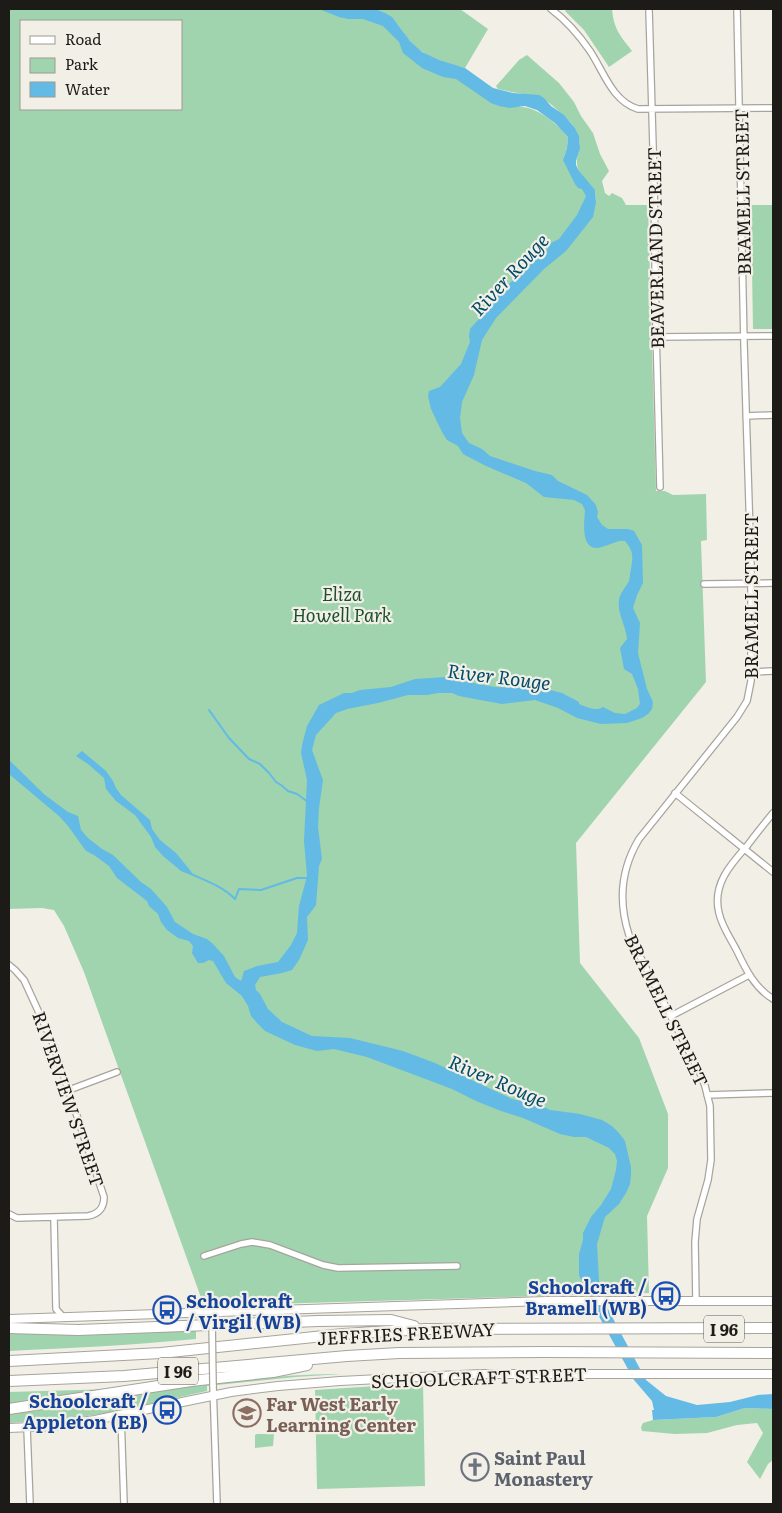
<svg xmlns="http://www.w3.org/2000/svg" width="782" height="1513" font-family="Literata,serif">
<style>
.green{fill:#9fd4ae;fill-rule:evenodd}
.water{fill:#62bae5}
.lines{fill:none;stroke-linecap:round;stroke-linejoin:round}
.stream{stroke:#62bae5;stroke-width:2}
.minor-casing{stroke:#a7a49c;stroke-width:8}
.secondary-casing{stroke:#a7a49c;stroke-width:10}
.motorway-casing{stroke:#a7a49c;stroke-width:12}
.minor{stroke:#fff;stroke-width:5.5}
.secondary{stroke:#fff;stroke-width:8}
.motorway{stroke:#fff;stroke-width:10}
.minor-bridge-casing{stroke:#a7a49c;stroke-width:8;stroke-linecap:butt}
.minor-bridge{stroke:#fff;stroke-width:5.5}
.labels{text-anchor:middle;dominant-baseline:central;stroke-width:4.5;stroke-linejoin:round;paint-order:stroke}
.shield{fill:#f2efe6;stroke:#5c5b55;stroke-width:1}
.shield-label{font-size:16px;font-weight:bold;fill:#1c1b17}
.street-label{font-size:18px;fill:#1c1b17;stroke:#f2efe6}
.park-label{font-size:18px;font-style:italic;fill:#1a502e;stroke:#f2efe6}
.transit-label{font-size:18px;font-weight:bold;fill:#164399;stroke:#f2efe6;text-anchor:end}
.education-label{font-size:18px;font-weight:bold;fill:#785e54;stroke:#f2efe6;text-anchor:start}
.worship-label{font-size:18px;font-weight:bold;fill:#5b616d;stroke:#f2efe6;text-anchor:start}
.water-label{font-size:19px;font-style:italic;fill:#004c69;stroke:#f2efe6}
</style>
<rect width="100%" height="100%" fill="#f2efe6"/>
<path class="green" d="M 9,9 L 344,9 L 375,17 L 408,50 L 520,107 C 536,106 558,124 568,137 L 567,148 L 564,157 L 579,171 C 573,158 582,152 579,138 C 577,129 571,122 564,116 C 559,112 552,104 546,101 C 532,94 514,93 498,89 L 496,86 L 519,60 L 527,55 L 559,83 L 574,102 L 581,116 L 593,133 L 600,154 L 609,171 L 602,181 L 605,193 L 609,196 L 612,193 L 622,198 L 626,205 L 648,205 L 656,491 L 665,491 L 673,495 L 706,494 L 707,540 L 701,541 L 706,682 L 576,843 L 580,963 L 639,1038 L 668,1114 L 668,1168 L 647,1216 L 649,1293 L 204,1306 L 84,972 L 64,926 L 54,910 L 42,908 L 9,909 ZM 21,21 L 181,21 L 181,109 L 21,109 ZM 595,190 L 596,202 L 582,205 L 586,197 Z
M 376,9 L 460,9 L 488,29 L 465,68 C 447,63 428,59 415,46 C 398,30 400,19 376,9 Z
M 567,9 L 612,9 C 614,30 620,35 632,51 L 609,67 L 584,30 L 565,11 Z
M 751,205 L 773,205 L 773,329 L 753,329 Z
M 196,1331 L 196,1339 C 134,1345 71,1348 9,1351 L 9,1334 L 43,1334 Z
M 333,1374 L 342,1374 L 295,1377 L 207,1386 L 207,1391 L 112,1412 L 74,1418 L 9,1423 L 9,1414 C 46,1408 84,1403 122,1397 C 192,1386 262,1375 333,1374 Z
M 423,1383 L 425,1486 L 317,1489 L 315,1390 Z
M 113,1389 L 9,1405 L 9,1392 Z
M 745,1408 L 773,1409 L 773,1460 L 768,1464 L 760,1479 L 747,1462 L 763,1433 L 757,1423 L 737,1425 L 707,1433 L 675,1434 L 642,1431 L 641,1427 L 643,1423 L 653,1420 L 716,1417 Z
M 257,1434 L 274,1434 L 273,1446 L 255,1448 L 255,1435 Z"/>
<path class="water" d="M 319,9 L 376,9 L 385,13 L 392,17 L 410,41 L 422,52 L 439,60 L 465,68 L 493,88 L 513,93 L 539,95 L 544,98 L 551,106 L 564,115 L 575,128 L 579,136 L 580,148 L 576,161 L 576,165 L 579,171 L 595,190 L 596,202 L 593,217 L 566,251 L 544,269 L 496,318 L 482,340 L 474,375 L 462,402 L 460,418 L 462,433 L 469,443 L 482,449 L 490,456 L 535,471 L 552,475 L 558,481 L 587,495 L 596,505 L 598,512 L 597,517 L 602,525 L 608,529 L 628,529 L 634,531 L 642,545 L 643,583 L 637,595 L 633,608 L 640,623 L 638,653 L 647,689 L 653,702 L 652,709 L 648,714 L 642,718 L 627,723 L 601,724 L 577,718 L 558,708 L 535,700 L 502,704 L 459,696 L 452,693 L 438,693 L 427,695 L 408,695 L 378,703 L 347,709 L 336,713 L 316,735 L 312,750 L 323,780 L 319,808 L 318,827 L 322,859 L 319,866 L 316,905 L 307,917 L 308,940 L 299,960 L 292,970 L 282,973 L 260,977 L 255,985 L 256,990 L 260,994 L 268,1009 L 282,1022 L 312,1036 L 350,1038 L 403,1051 L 435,1063 L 512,1099 L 542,1106 L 550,1110 L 580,1114 L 602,1120 L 612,1126 L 619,1133 L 625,1141 L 631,1167 L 631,1175 L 630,1184 L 626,1193 L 619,1204 L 605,1217 L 597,1244 L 599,1280 L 602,1298 L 646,1380 L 666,1396 L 697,1405 L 730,1402 L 758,1395 L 773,1394 L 773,1409 L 745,1408 L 716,1417 L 653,1420 L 652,1410 L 654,1410 L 652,1401 L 634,1380 L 596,1311 L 579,1275 L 579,1254 L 583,1240 L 583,1233 L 591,1217 L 601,1205 L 611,1189 L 616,1170 L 617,1161 L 615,1154 L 609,1148 L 586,1137 L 574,1137 L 560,1134 L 523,1118 L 501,1111 L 476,1101 L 452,1089 L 367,1057 L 334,1049 L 317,1051 L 295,1045 L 265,1031 L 258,1024 L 251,1016 L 248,1006 L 242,996 L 226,983 L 213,961 L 209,960 L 203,963 L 198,963 L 192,953 L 193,946 L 189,941 L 178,938 L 167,930 L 161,922 L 158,914 L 149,906 L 147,901 L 117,878 L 109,866 L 94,855 L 86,851 L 68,826 L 60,817 L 9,774 L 9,760 L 45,795 L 68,812 L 78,816 L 81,830 L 88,838 L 102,849 L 113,855 L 141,882 L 151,889 L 167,907 L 175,922 L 193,934 L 207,939 L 213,944 L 224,956 L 235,977 L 241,981 L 244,971 L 257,966 L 278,962 L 291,945 L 297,933 L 299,906 L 307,876 L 304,841 L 307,780 L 301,753 L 302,745 L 307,726 L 319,705 L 344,693 L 352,693 L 360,690 L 391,687 L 415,679 L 446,677 L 478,684 L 495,687 L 546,689 L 562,693 L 579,702 L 579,704 C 587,707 595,712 603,707 L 615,713 L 625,714 L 637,708 L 640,704 L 638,689 L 632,674 L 624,669 L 620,648 L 627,639 C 626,626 617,613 619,601 C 619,594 626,587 629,581 C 630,577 630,573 631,569 C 633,556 634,552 625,541 C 617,540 613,544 605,546 C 580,556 584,524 585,510 L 582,504 L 574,500 L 544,497 L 526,483 L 486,466 L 463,454 L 458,446 L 447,440 L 442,432 L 431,409 L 428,396 L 429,391 L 440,387 L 461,364 L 470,342 L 469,336 L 470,329 L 485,312 L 493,300 L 495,294 L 504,289 L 523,270 L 546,251 L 551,243 L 559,239 L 577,215 L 586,196 L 582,189 L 578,188 L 575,184 L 563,160 L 567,148 L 568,137 L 555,123 L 537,110 L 525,106 L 509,108 L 499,106 L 491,103 L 456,79 L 443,77 L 422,68 L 403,53 L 399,42 L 383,26 L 363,19 L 348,19 L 339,17 Z
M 82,751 L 106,771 L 113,781 L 116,788 L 121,795 L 150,820 L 152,829 L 160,840 L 176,853 L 189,869 L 192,873 L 191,875 L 181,871 L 163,856 L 155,847 L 151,837 L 135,815 L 116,801 L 106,789 L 104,778 L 88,764 L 76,756 Z"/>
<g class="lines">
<path class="stream" d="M 209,710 L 229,738 L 249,759 L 260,764 L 269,773 L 276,782 L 281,785 L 288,791 L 297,794 L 308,802
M 191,874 C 207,881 223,887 235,899 L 239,889 L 261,890 L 297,878 L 308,878"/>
<g class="minor-casing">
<path id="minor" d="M 551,9 C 567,21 579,35 590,51 C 604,72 612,101 638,109 L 773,108
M 649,9 L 654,181 L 656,329 L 660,487
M 656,337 L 773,336
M 746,416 L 773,415
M 704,584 L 773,583
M 751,672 L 773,671
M 675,793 L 773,872
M 773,813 C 764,824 755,835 747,846 C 730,865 712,885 719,913 C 722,927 731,939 737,951 C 746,970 755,988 773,999
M 9,965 L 15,970 L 24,980 L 52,1041 L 104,1197 C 104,1208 99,1214 88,1216 L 17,1218 L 9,1214
M 671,1016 L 749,975
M 69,1090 L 117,1072
M 707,1095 L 773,1093
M 54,1218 L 56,1309 L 63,1317
M 204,1256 L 241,1244 L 252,1242 L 270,1245 L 323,1265 L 338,1268 L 457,1266
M 696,1301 L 695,1242 L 697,1219 L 708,1180 L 711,1160 L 710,1106 L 705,1086 L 700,1073 L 629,935 C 618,901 621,869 639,839 L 737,717 L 747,701 L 751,681 L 751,567 L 744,344 L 737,9
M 213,1385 L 217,1504
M 121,1416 L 124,1504
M 27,1428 L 30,1504"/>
</g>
<g class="secondary-casing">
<path id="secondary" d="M 9,1319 L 546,1301 L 773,1301
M 9,1428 L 55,1426 L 95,1420 L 231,1392 L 278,1386 L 340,1381 L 480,1374 L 773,1374"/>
</g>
<g class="motorway-casing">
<path id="motorway" d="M 9,1328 L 78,1330 L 318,1321 L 391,1320 L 414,1326
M 9,1361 L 161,1353 L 343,1334 L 425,1329 L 773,1328
M 9,1381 L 124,1376 L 347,1356 L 399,1353 L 544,1352 L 773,1353
M 9,1409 L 191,1381 L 273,1372 L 307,1365"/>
</g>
<use href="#minor" class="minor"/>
<use href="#secondary" class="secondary"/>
<use href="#motorway" class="motorway"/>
<g class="minor-bridge-casing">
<path id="minor-bridge" d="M 212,1318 L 213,1385"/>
</g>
<use href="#minor-bridge" class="minor-bridge"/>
</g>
<defs>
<g id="bus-ring" transform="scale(1.4375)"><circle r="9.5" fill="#f2efe6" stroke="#1a4fb4" stroke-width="1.5"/><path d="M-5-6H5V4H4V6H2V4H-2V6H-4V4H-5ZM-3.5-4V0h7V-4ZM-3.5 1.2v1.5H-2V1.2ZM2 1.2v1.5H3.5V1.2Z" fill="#1a4fb4"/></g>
<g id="school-ring" transform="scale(1.4375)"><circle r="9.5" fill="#f2efe6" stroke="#8d6e63" stroke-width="1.5"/><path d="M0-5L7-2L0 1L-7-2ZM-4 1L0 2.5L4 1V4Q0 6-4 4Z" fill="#8d6e63"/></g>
<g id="church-ring" transform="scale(1.4375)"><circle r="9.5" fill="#f2efe6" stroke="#6b7280" stroke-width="1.5"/><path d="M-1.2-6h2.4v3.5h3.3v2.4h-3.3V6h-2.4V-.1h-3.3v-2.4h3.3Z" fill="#6b7280"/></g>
</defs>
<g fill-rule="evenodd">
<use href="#bus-ring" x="666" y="1296"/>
<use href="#bus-ring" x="167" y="1310"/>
<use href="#bus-ring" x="167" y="1410"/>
<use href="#school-ring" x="247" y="1413"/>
<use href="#church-ring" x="475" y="1467"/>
</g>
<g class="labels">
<g class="shield">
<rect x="704" y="1315.5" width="40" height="27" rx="4"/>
<rect x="158" y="1357.5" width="40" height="27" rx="4"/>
</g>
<g class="shield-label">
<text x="724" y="1329">I 96</text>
<text x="178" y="1371">I 96</text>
</g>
<g class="street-label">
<text transform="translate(742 192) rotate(-91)">BRAMELL STREET</text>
<text transform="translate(655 248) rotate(-91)">BEAVERLAND STREET</text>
<text transform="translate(750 596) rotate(-90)">BRAMELL STREET</text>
<text transform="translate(667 1010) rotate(64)">BRAMELL STREET</text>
<text transform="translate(69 1099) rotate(71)">RIVERVIEW STREET</text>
<text transform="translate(406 1333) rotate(-3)">JEFFRIES FREEWAY</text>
<text transform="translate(479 1377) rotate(-2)">SCHOOLCRAFT STREET</text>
</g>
<g class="park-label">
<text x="342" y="593">Eliza<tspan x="342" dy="21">Howell Park</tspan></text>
</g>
<g class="transit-label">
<text x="647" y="1286">Schoolcraft /<tspan x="647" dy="21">Bramell (WB)</tspan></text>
<text x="186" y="1300" text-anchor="start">Schoolcraft<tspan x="186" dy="21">/ Virgil (WB)</tspan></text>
<text x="148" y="1400">Schoolcraft /<tspan x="148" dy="21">Appleton (EB)</tspan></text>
</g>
<g class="education-label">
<text x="266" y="1403">Far West Early<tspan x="266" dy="21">Learning Center</tspan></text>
</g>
<g class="worship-label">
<text x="494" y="1457">Saint Paul<tspan x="494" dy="21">Monastery</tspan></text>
</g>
<g class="water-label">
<text transform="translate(509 274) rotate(-47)">River Rouge</text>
<text transform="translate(499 676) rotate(7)">River Rouge</text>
<text transform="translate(498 1080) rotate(23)">River Rouge</text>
</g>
</g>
<rect width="782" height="1513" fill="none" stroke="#1c1b17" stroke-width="20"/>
<rect x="20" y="20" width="162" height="90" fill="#f2efe6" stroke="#9c9a93"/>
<rect x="30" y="36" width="25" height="8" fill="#ffffff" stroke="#9c9a93"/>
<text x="65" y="45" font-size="15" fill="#1c1b17">Road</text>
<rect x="30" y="58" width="25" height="15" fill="#9fd4ae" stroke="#9c9a93"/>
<text x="65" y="70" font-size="15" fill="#1c1b17">Park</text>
<rect x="30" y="82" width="25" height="15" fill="#62bae5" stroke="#9c9a93"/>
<text x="65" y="95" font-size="15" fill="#1c1b17">Water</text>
</svg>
